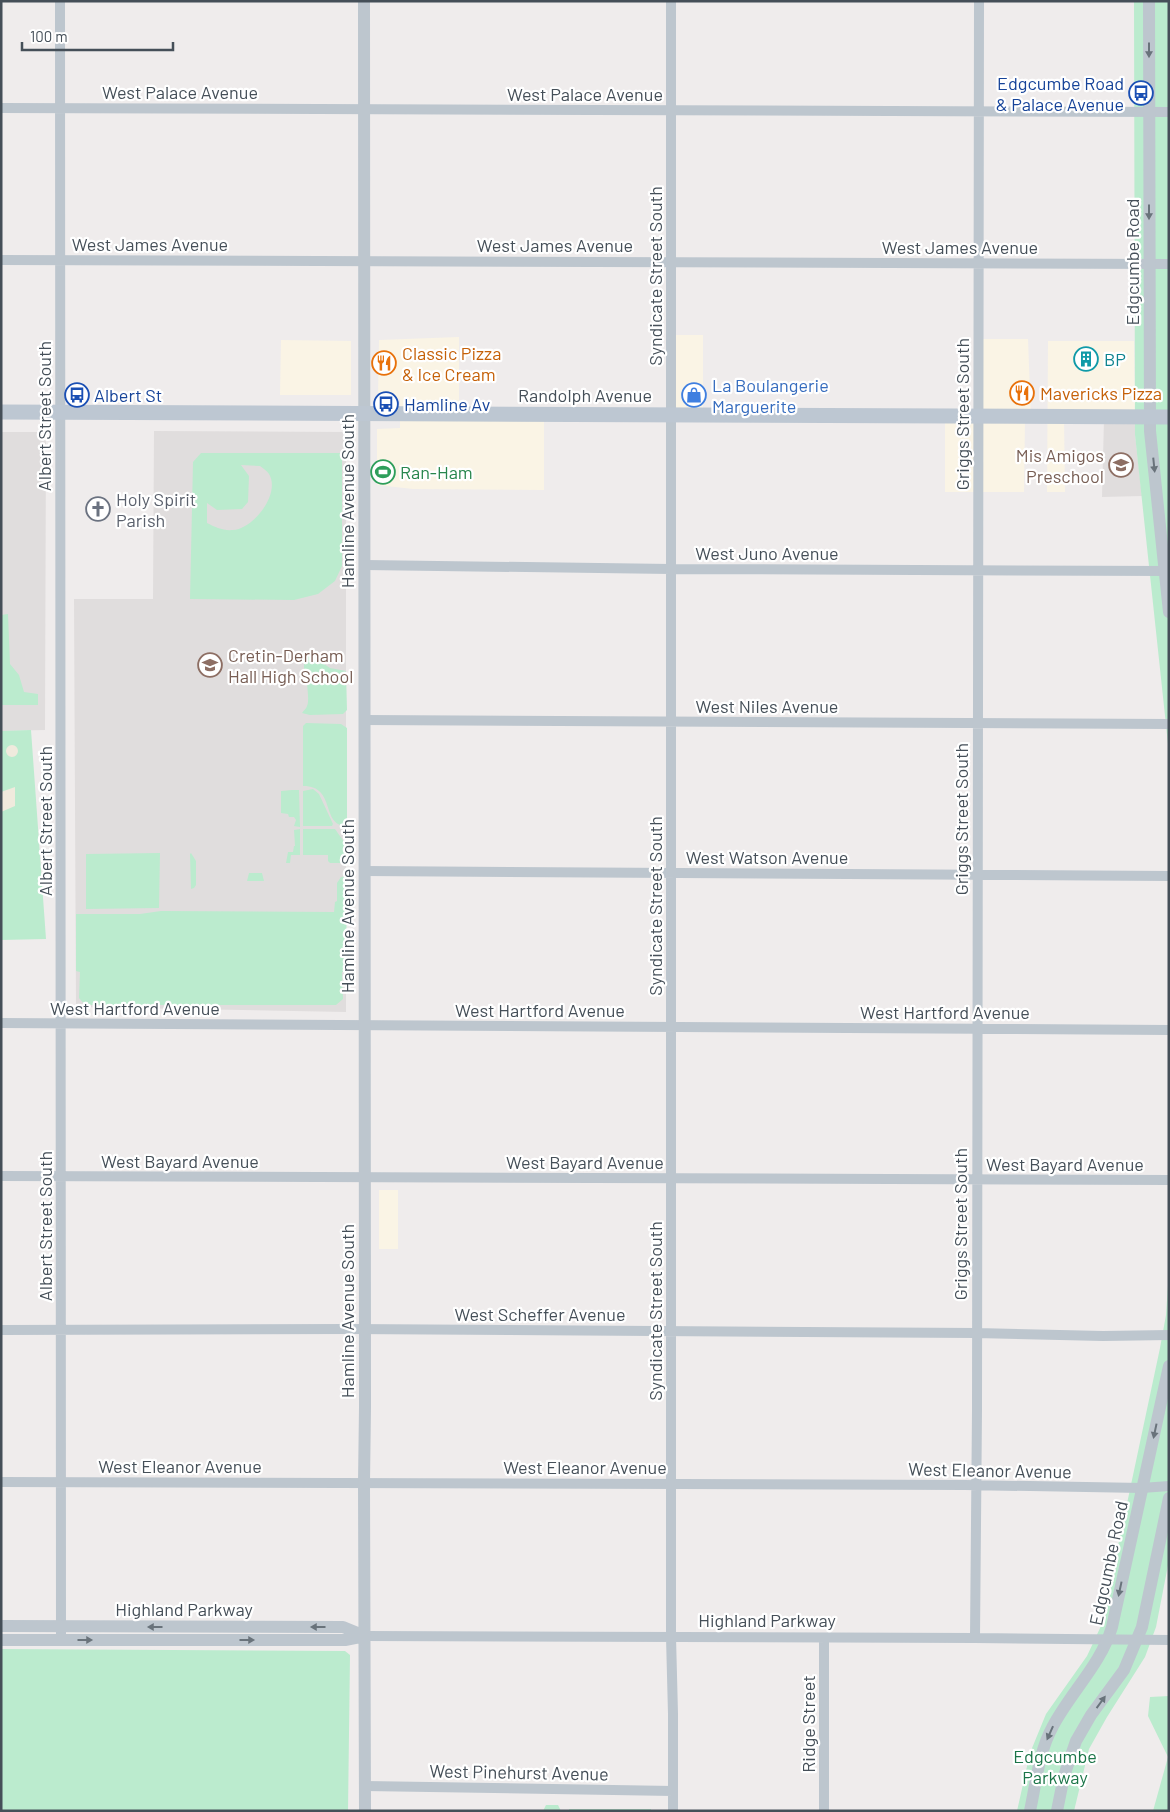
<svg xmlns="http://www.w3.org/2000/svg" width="1170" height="1812" font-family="Barlow,sans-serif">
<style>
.commercial{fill:#faf4e5}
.education{fill:#e0dddd}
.green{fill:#bbebce;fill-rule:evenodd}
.sand{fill:#f0eadd}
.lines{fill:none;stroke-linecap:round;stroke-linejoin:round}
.minor{stroke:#bdc6ce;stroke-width:10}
.tertiary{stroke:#bdc6ce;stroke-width:12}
.secondary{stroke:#bdc7d2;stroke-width:15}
.oneway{fill:#69737b}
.labels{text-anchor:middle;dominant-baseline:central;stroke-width:4.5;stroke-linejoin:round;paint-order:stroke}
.transit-label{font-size:18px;fill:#164399;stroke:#fff;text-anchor:start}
.street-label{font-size:18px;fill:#454f58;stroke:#fff}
.food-label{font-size:18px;fill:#c56008;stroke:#fff;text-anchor:start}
.culture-label{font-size:18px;fill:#0d838f;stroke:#fff;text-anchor:start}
.shop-label{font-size:18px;fill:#366cbe;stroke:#fff;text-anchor:start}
.education-label{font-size:18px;fill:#785e54;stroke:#fff;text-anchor:end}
.leisure-label{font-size:18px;fill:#27864d;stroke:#fff;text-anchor:start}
.worship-label{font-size:18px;fill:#5b616d;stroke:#fff;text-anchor:start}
.park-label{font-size:18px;fill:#1b7548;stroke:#fff}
</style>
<rect width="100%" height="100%" fill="#efecec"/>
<path class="commercial" d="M 671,335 L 703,335 L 703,416 L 670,416 Z
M 459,337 L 459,416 L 544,415 L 544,490 L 413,489 L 377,485 L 377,429 L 400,428 L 400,399 L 378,398 L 379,340 Z
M 978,339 L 1028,339 L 1031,419 L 1025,420 L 1024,492 L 945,492 L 945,416 L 978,417 Z
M 281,340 L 351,341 L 351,395 L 280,395 Z
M 1048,341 L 1134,341 L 1135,419 L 1064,419 L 1065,492 L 1047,492 Z
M 379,1190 L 398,1190 L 398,1249 L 379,1249 Z"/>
<path class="education" d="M 1104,419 L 1135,419 L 1135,435 L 1142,496 L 1102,497 Z
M 154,431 L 346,432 L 346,1012 L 76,1007 L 74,599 L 153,599 Z
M 1,432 L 46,432 L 45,730 L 1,731 Z"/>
<path class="green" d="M 1134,1 L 1169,1 L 1169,753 L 1135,435 Z
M 201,453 L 342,453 L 342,566 L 335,581 L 318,594 L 294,600 L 190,599 L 193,462 ZM 241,465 L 260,466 C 263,468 267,471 269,474 C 281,494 253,529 233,530 C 223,531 215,527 207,523 L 207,503 L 217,510 L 242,509 L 248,502 L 249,476 Z
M 8,614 L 10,664 L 19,675 L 24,692 L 38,694 L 38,705 L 1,705 L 1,615 Z
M 309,654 L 330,668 L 346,671 L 347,710 L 343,714 L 310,715 L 302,713 C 304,710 306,709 307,706 C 310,701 306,679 306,671 L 304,670 L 304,663 Z
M 306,723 L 341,724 L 347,728 L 347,826 C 320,826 337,786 303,786 L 303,726 Z
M 31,730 L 46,939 L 1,940 L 1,731 Z
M 313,789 L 319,794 L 333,824 L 332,826 L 303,826 L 303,791 Z
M 292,790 L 299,790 L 300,827 L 294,826 L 296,820 L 294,817 L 289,817 L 288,814 L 281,813 L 281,791 Z
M 300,829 L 300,855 L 291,855 L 290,863 L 286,863 L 288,852 L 293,852 L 294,846 L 295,846 L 294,830 Z
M 303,829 L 335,829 L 347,846 L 347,863 L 330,863 L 328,861 L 328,855 L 303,855 Z
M 160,853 L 159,908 L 86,909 L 86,854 Z
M 191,853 L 196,861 L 196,885 L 194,888 L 191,889 L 190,854 Z
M 249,873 L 262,873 L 264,881 L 247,881 Z
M 347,876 L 346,972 L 342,972 L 343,999 L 336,1005 L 85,1005 L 79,998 L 80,972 L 76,971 L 76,914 L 140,914 L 161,911 L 334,912 L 335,902 L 337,901 L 337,883 L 341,877 Z
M 1169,1271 L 1169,1560 L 1156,1627 L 1145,1657 L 1107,1717 L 1089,1749 L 1074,1811 L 1017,1811 L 1030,1753 L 1046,1714 L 1087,1656 L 1101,1626 L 1160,1348 L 1166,1315 Z
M 1,1649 L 345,1651 L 350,1655 L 348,1811 L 1,1811 Z
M 1169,1696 L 1169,1811 L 1153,1811 L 1168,1757 L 1148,1716 L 1150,1697 Z
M 546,1805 L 558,1805 L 561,1811 L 543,1811 Z
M 569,1809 L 651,1809 L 651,1811 L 569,1811 Z"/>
<path class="sand" d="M6 751a6 6 0 1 1 12 0a6 6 0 1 1-12 0Z
M 15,787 L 15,806 L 1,812 L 1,792 Z"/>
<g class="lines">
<path class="minor" d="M 60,1 L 61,1640
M 671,1 L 671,1637 L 673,1714 L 673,1811
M 1,108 L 1169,112
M 1,260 L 1169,264
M 365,565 L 671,569 L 1169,571
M 365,720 L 1169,724
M 365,871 L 1169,876
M 1,1023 L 1169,1030
M 1,1176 L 1169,1180
M 1,1330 L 350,1329 L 976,1333 L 1103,1336 L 1169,1335
M 1,1482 L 965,1485 L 1142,1488 L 1169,1486
M 365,1636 L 975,1638 L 1169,1640
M 975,1638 L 977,1410 L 979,1
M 365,1786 L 673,1791
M 824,1811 L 824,1638"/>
<path class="tertiary" d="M 364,1 L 365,1407 L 364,1483 L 365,1811
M 1149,1 L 1150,431 L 1169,612
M 1,1626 L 343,1627 L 365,1636
M 1,1640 L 345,1640 L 365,1636
M 1030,1811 C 1036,1783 1039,1751 1053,1726 C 1071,1692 1101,1664 1112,1627 L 1169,1366
M 1057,1811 L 1064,1776 L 1076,1741 L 1091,1715 L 1124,1670 L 1142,1627 L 1169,1498"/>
<path class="secondary" d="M 1,412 L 1169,417"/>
</g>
<defs><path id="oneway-solid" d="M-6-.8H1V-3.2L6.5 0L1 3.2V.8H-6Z" transform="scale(1.25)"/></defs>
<g class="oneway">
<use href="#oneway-solid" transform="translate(1149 50) rotate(90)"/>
<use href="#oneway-solid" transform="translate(1149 212) rotate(90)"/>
<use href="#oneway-solid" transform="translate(1154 465) rotate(84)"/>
<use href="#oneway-solid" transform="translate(1155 1431) rotate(102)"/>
<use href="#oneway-solid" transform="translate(1120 1589) rotate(102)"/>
<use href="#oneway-solid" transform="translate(155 1627) rotate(-180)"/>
<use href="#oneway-solid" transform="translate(318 1627) rotate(-180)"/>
<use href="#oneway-solid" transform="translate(85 1640)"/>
<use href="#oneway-solid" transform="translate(247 1640)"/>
<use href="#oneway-solid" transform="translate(1101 1702) rotate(-54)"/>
<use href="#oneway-solid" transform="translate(1050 1733) rotate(114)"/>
</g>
<defs>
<g id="bus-ring" transform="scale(1.25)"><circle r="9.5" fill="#fff" stroke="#1a4fb4" stroke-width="1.5"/><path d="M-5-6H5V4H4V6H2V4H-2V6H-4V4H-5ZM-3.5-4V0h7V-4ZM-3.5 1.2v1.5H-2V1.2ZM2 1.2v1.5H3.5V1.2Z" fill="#1a4fb4"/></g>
<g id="building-ring" transform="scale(1.25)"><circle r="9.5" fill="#fff" stroke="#0f9aa8" stroke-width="1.5"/><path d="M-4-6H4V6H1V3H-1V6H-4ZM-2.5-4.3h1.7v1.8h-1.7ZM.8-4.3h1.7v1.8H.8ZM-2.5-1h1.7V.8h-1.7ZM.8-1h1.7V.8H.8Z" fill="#0f9aa8"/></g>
<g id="restaurant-ring" transform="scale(1.25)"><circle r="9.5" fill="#fff" stroke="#e8710a" stroke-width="1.5"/><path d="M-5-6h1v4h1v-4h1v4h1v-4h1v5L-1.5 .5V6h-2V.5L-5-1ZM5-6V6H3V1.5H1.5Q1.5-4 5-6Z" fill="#e8710a"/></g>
<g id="shop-ring" transform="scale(1.25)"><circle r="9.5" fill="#fff" stroke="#3f7fe0" stroke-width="1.5"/><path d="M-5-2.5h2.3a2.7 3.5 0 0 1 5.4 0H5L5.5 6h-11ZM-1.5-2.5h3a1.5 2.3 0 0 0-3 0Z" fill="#3f7fe0"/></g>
<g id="school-ring" transform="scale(1.25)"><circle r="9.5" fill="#fff" stroke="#8d6e63" stroke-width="1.5"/><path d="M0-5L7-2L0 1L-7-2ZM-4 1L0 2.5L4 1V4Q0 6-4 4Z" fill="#8d6e63"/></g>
<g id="stadium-ring" transform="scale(1.25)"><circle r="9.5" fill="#fff" stroke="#2e9e5b" stroke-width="1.5"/><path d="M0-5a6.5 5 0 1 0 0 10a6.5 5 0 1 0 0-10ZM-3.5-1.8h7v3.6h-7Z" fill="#2e9e5b"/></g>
<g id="church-ring" transform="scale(1.25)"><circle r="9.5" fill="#fff" stroke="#6b7280" stroke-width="1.5"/><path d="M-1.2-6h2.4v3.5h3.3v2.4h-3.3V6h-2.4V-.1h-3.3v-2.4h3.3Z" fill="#6b7280"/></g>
</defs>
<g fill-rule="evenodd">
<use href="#bus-ring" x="1141" y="93"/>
<use href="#building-ring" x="1086" y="359"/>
<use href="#restaurant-ring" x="384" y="363"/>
<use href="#restaurant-ring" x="1022" y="393"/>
<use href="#bus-ring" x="77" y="395"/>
<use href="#shop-ring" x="694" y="395"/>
<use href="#bus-ring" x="386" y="404"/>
<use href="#school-ring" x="1121" y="465"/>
<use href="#stadium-ring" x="383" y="472"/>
<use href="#church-ring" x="98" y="509"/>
<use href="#school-ring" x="210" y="665"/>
</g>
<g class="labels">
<g class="transit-label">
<text x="1124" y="83" text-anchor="end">Edgcumbe Road<tspan x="1124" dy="21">&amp; Palace Avenue</tspan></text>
<text x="94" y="395">Albert St</text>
<text x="404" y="404">Hamline Av</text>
</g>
<g class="street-label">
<text x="180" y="92">West Palace Avenue</text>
<text x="585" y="94">West Palace Avenue</text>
<text x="150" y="244">West James Avenue</text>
<text x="555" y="245">West James Avenue</text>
<text x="960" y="247">West James Avenue</text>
<text transform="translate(1132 262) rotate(-90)">Edgcumbe Road</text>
<text transform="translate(655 276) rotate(-90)">Syndicate Street South</text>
<text x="585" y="395">Randolph Avenue</text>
<text transform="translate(962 414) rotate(-90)">Griggs Street South</text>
<text transform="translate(44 416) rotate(-90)">Albert Street South</text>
<text transform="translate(347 501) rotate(-90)">Hamline Avenue South</text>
<text x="767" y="553">West Juno Avenue</text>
<text x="767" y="706">West Niles Avenue</text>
<text transform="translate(961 819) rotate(-90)">Griggs Street South</text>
<text transform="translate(45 821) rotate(-90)">Albert Street South</text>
<text x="767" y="857">West Watson Avenue</text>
<text transform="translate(347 906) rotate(-90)">Hamline Avenue South</text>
<text transform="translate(655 906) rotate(-90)">Syndicate Street South</text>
<text x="135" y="1008">West Hartford Avenue</text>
<text x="540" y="1010">West Hartford Avenue</text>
<text x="945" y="1012">West Hartford Avenue</text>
<text x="180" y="1161">West Bayard Avenue</text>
<text x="585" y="1162">West Bayard Avenue</text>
<text x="1065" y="1164">West Bayard Avenue</text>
<text transform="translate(960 1224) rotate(-90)">Griggs Street South</text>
<text transform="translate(45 1226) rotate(-90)">Albert Street South</text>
<text transform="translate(347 1311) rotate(-90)">Hamline Avenue South</text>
<text transform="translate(655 1311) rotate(-90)">Syndicate Street South</text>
<text x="540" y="1314">West Scheffer Avenue</text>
<text x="180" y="1466">West Eleanor Avenue</text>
<text x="585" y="1467">West Eleanor Avenue</text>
<text transform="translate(990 1470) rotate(1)">West Eleanor Avenue</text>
<text transform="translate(1108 1563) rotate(-78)">Edgcumbe Road</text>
<text x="184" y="1609">Highland Parkway</text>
<text x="767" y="1620">Highland Parkway</text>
<text transform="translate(808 1724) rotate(-90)">Ridge Street</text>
<text transform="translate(519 1772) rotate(1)">West Pinehurst Avenue</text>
</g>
<g class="food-label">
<text x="402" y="353">Classic Pizza<tspan x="402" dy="21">&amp; Ice Cream</tspan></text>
<text x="1040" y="393">Mavericks Pizza</text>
</g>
<g class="culture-label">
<text x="1104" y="359">BP</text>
</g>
<g class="shop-label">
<text x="712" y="385">La Boulangerie<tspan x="712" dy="21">Marguerite</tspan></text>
</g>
<g class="education-label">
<text x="1104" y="455">Mis Amigos<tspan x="1104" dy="21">Preschool</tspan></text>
<text x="228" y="655" text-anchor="start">Cretin-Derham<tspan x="228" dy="21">Hall High School</tspan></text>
</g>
<g class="leisure-label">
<text x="400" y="472">Ran-Ham</text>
</g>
<g class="worship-label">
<text x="116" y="499">Holy Spirit<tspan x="116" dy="21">Parish</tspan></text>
</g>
<g class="park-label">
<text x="1055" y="1756">Edgcumbe<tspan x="1055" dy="21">Parkway</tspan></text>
</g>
</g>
<rect width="1170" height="1812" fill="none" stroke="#454f58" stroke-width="5"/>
<path d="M22 42v8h151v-8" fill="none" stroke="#454f58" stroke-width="2.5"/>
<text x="30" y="42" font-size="15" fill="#454f58" stroke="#ffffff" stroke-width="4" paint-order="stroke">100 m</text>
</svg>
